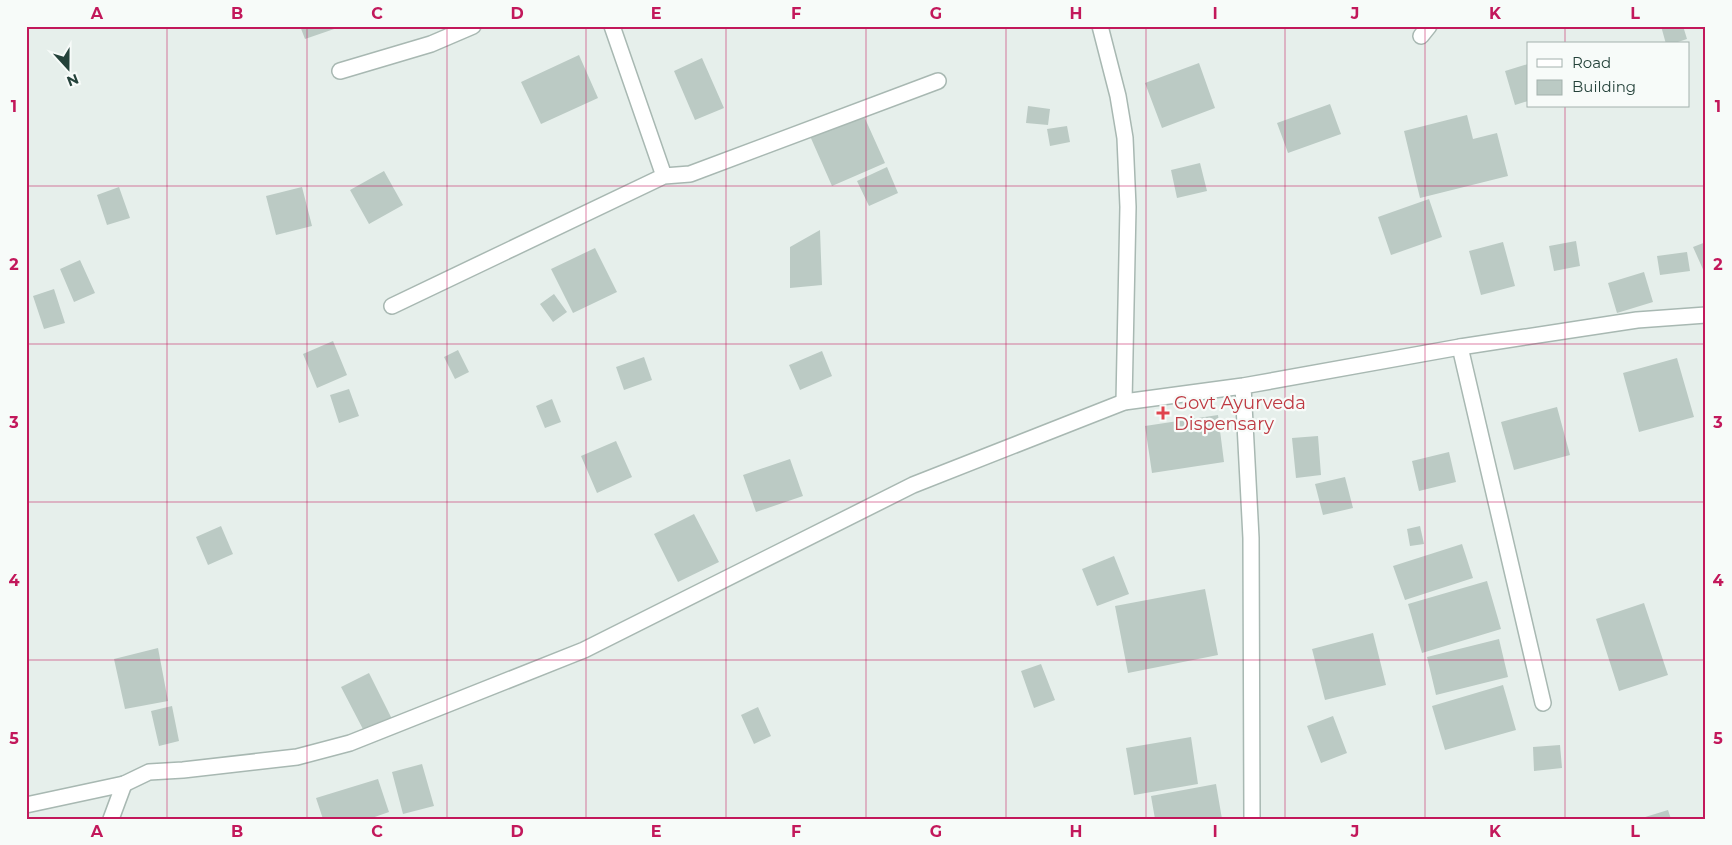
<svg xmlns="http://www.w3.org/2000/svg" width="1732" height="845" font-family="Montserrat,sans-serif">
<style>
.building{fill:#bbcac4}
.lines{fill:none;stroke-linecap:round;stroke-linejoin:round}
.minor-casing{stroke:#a8b8b2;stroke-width:18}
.tertiary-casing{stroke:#a8b8b2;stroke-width:18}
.minor{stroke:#fff;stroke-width:15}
.tertiary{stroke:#fff;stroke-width:15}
.grid{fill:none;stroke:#c2185b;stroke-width:1;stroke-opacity:0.55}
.health-dot{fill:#e0444e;stroke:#f7fbf9;stroke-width:2}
.labels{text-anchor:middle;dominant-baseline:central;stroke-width:4.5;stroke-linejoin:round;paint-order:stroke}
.health-label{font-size:18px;fill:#be3a42;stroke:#f7fbf9;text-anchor:start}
.neatline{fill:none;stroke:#c2185b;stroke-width:2}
.grid-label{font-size:16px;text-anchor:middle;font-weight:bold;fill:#c2185b}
</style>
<rect width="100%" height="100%" fill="#e6efeb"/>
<path class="building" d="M 300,26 L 336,26 L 337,28 L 305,39 Z
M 1661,26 L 1683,26 L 1687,39 L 1672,44 L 1666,44 Z
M 579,55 L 598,98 L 541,124 L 521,82 Z
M 702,58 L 724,108 L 695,120 L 674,71 Z
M 1199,63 L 1215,108 L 1162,128 L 1145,83 Z
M 1528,64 L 1528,101 L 1515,105 L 1505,71 Z
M 1330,104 L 1341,134 L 1288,153 L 1277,123 Z
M 1028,106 L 1050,109 L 1048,125 L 1026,123 Z
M 863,114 L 885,163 L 832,186 L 810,136 Z
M 1467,115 L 1473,139 L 1497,133 L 1508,176 L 1420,198 L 1404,131 Z
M 1067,126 L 1070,142 L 1050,146 L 1047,129 Z
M 1200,163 L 1207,191 L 1177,198 L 1171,170 Z
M 887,167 L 898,193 L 869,206 L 857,181 Z
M 384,171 L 403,205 L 369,224 L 350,190 Z
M 119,187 L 130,218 L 107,225 L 97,195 Z
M 302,187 L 312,226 L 276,235 L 266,196 Z
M 1429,199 L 1442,237 L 1391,255 L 1378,217 Z
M 820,230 L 822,285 L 790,288 L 790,247 Z
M 1576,241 L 1580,266 L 1554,271 L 1549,246 Z
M 1503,242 L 1515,286 L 1481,295 L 1469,251 Z
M 1706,242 L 1706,276 L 1693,247 Z
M 595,248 L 617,292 L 573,313 L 551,269 Z
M 1687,252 L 1690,271 L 1660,275 L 1657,256 Z
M 80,260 L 95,293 L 74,302 L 60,269 Z
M 1644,272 L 1653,302 L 1617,313 L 1608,283 Z
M 54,289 L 65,323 L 44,329 L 33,296 Z
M 554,294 L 567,312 L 553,322 L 540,304 Z
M 333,341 L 347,375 L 317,388 L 303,354 Z
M 458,350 L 469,372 L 455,379 L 444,357 Z
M 822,351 L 832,376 L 800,390 L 789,365 Z
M 644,357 L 652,380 L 624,390 L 616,367 Z
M 1677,358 L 1694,417 L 1639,432 L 1623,373 Z
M 349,389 L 359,416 L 339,423 L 330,395 Z
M 552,399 L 561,422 L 545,428 L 536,406 Z
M 1557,407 L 1570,455 L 1514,470 L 1501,422 Z
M 1218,415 L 1224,462 L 1152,473 L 1145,426 Z
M 1318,436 L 1321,475 L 1296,478 L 1292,438 Z
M 616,441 L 632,477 L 597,493 L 581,456 Z
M 1449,452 L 1456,482 L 1419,491 L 1412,461 Z
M 790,459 L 803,496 L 756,512 L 743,475 Z
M 1345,477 L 1353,508 L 1323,515 L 1315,484 Z
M 694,514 L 719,562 L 678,582 L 654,534 Z
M 221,526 L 233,554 L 208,565 L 196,537 Z
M 1420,526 L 1424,544 L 1410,546 L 1407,529 Z
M 1462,544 L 1473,578 L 1405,600 L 1393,566 Z
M 1114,556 L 1129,594 L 1097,606 L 1082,569 Z
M 1487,581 L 1501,629 L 1422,653 L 1408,604 Z
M 1205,589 L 1218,655 L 1128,673 L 1115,606 Z
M 1644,603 L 1668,675 L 1619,691 L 1596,619 Z
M 1373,633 L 1386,685 L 1325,700 L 1312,649 Z
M 1499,639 L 1508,677 L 1436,695 L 1427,657 Z
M 158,648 L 168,701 L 125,709 L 114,659 Z
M 1041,664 L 1055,700 L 1034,708 L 1021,671 Z
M 369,673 L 392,719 L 365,733 L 341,687 Z
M 1503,685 L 1516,730 L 1445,750 L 1432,706 Z
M 172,706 L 179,741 L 159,746 L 151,711 Z
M 758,707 L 771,736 L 754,744 L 741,715 Z
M 1333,716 L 1347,753 L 1321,763 L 1307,726 Z
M 1191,737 L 1198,784 L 1134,795 L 1126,748 Z
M 1560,745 L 1562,768 L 1534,771 L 1533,747 Z
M 422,764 L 434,806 L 403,814 L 392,772 Z
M 378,779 L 389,812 L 369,819 L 323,819 L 316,798 Z
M 1216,784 L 1222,819 L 1155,819 L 1151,796 Z
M 1668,810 L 1671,819 L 1642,819 L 1642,818 Z"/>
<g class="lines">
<g class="minor-casing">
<path id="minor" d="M 612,26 L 664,176
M 1100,26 L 1118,96 L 1125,138 L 1128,207 L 1124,402
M 1421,36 L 1429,26
M 340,71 L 431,44 L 473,26
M 392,306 L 664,176 L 690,174 L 938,81
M 1460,347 L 1543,703
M 111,819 L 124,784"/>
</g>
<g class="tertiary-casing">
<path id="tertiary" d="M 1243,386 L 1251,538 L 1252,819
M 26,805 L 124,784 L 149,772 L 183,770 L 297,757 L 350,743 L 584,650 L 913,485 L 1124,402 L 1243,386 L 1460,347 L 1637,320 L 1706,315"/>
</g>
<use href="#minor" class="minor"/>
<use href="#tertiary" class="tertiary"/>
</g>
<path class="grid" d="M 167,26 L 167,819M 307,26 L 307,819M 447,26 L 447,819M 586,26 L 586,819M 726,26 L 726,819M 866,26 L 866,819M 1006,26 L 1006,819M 1146,26 L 1146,819M 1285,26 L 1285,819M 1425,26 L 1425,819M 1565,26 L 1565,44M 1565,106 L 1565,819M 26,186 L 1706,186M 26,344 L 1706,344M 26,502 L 1706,502M 26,660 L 1706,660"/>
<path class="health-dot" d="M1160.5 405.5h5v5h5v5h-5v5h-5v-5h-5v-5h5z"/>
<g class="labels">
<g class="health-label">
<text x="1174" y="403">Govt Ayurveda<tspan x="1174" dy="21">Dispensary</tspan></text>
</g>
</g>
<rect width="1732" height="845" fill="none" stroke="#f7fbf9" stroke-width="55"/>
<rect x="1527" y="42" width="162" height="65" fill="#f7fbf9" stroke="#a3b1ad"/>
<rect x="1537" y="59" width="25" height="8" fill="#ffffff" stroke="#a3b1ad"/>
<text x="1572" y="68" font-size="15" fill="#24423a">Road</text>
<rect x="1537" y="80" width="25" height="15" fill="#bbcac4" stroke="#a3b1ad"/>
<text x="1572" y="92" font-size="15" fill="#24423a">Building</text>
<g transform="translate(68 68) rotate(159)" stroke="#f7fbf9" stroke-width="4" paint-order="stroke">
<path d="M0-4L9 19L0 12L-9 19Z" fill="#24423a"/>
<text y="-8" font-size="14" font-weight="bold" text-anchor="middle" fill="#24423a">N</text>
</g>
<rect x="28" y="28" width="1676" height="790" class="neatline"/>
<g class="grid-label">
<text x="97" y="19">A</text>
<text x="237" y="19">B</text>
<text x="377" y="19">C</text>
<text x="517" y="19">D</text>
<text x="656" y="19">E</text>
<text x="796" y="19">F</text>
<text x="936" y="19">G</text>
<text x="1076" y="19">H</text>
<text x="1215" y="19">I</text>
<text x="1355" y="19">J</text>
<text x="1495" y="19">K</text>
<text x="1635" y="19">L</text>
<text x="14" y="112">1</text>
<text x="1718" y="112">1</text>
<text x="14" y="270">2</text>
<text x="1718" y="270">2</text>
<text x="14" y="428">3</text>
<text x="1718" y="428">3</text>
<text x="14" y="586">4</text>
<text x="1718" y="586">4</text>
<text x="14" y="744">5</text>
<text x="1718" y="744">5</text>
<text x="97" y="837">A</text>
<text x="237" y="837">B</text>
<text x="377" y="837">C</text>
<text x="517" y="837">D</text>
<text x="656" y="837">E</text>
<text x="796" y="837">F</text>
<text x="936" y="837">G</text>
<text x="1076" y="837">H</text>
<text x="1215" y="837">I</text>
<text x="1355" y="837">J</text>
<text x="1495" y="837">K</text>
<text x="1635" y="837">L</text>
</g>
</svg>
